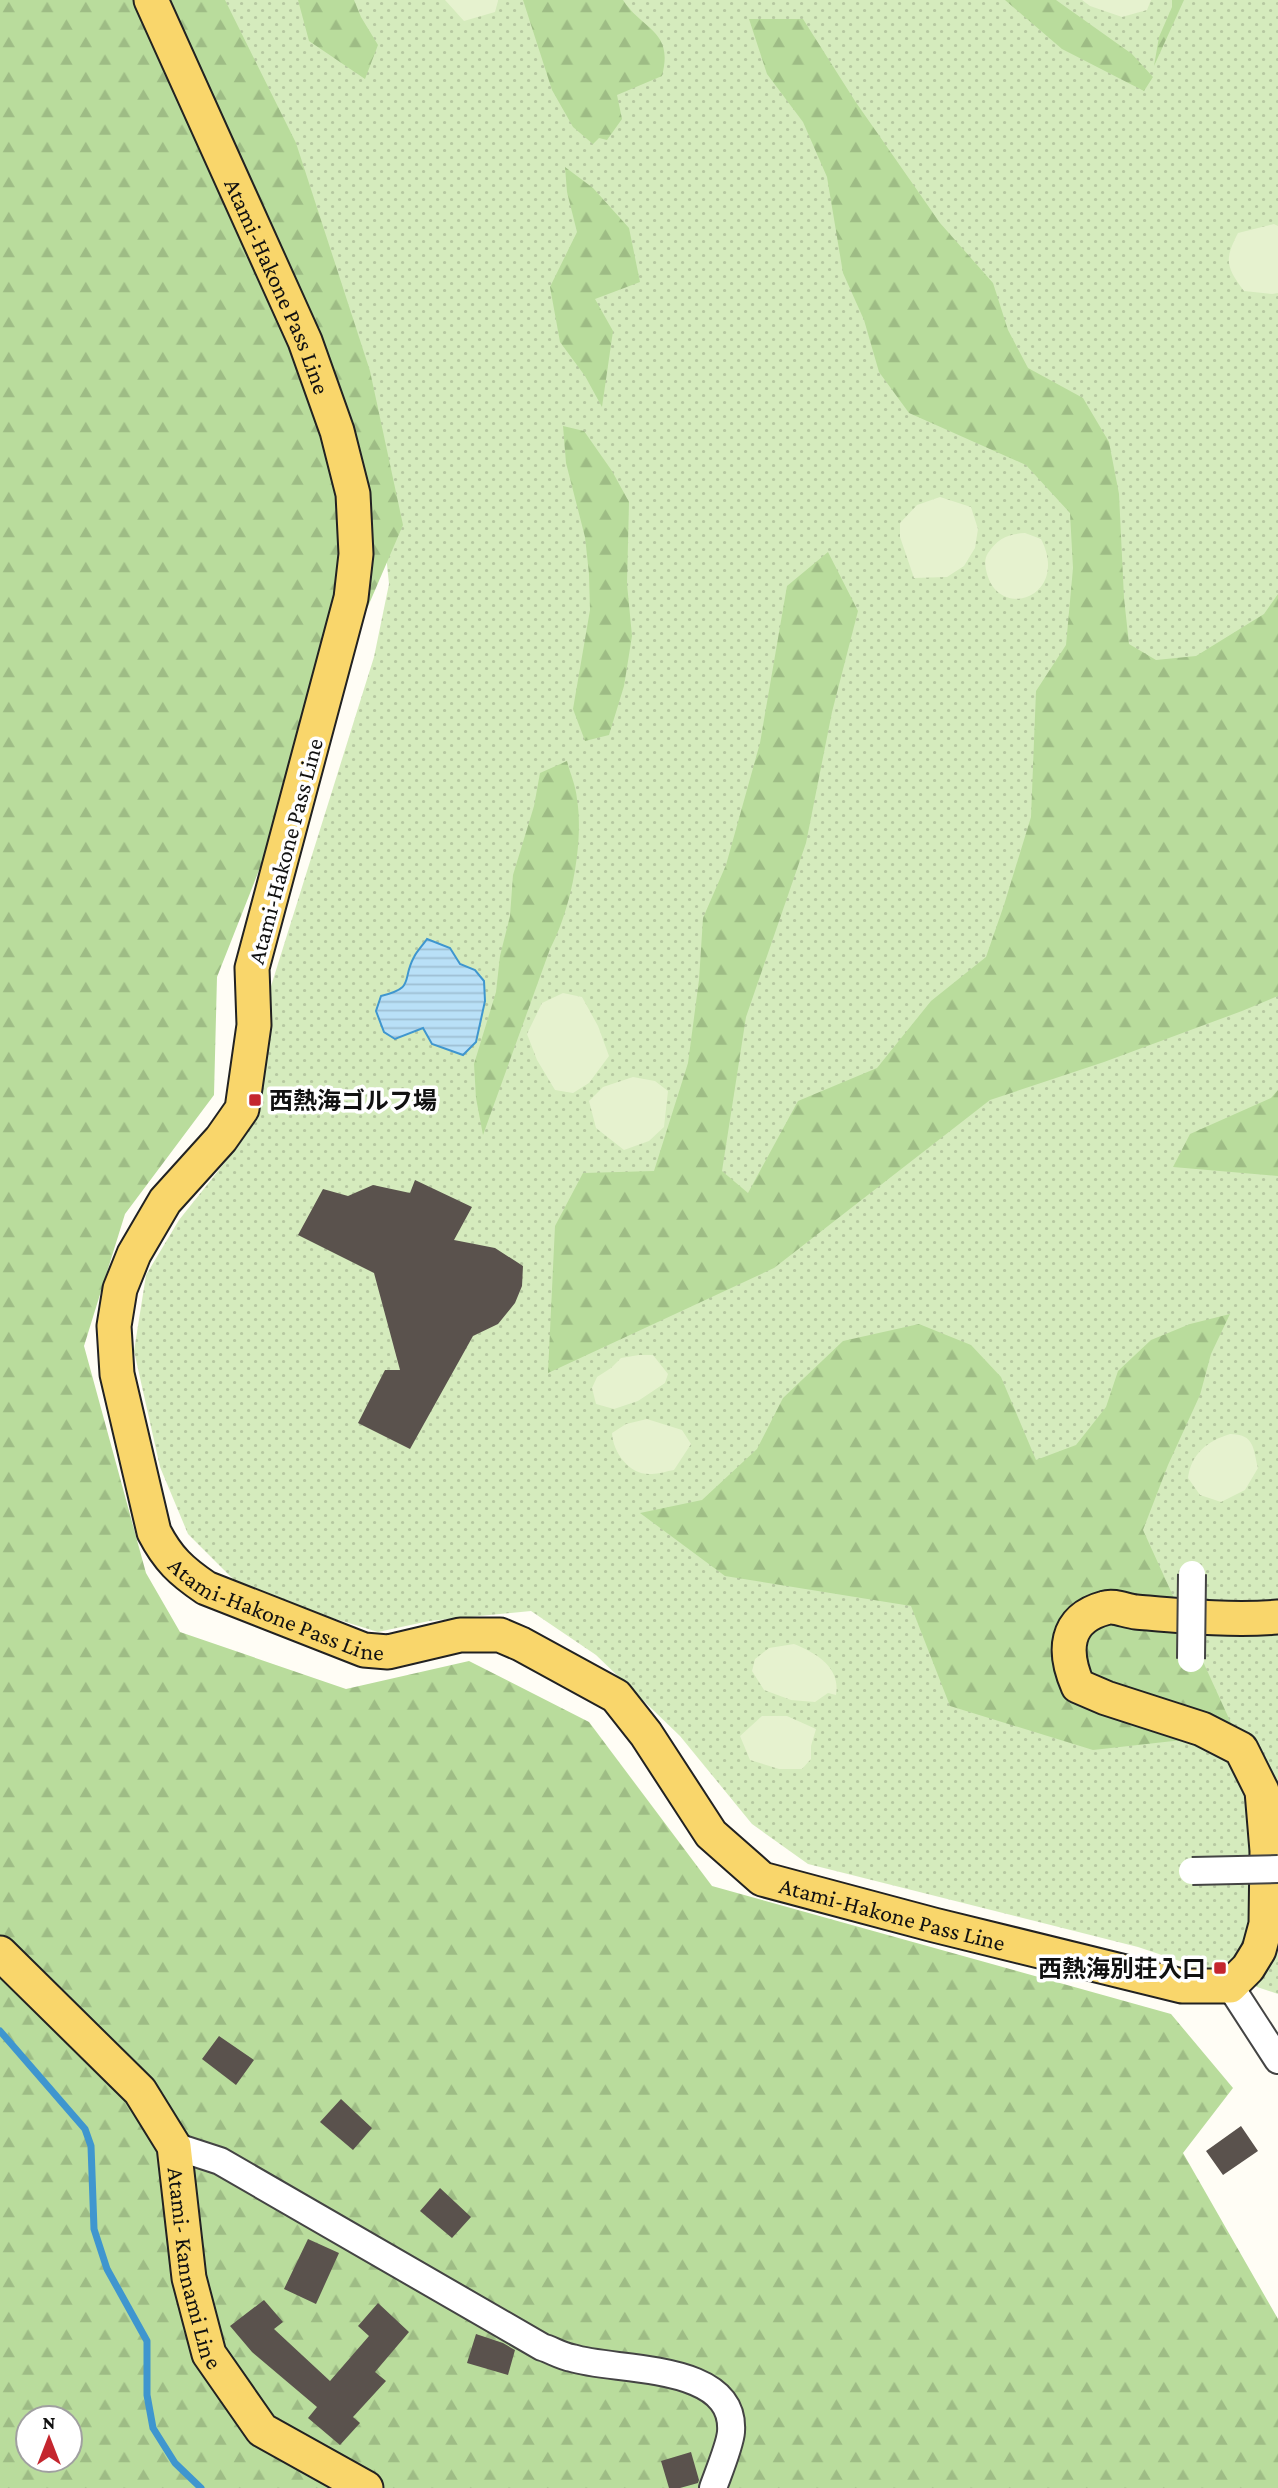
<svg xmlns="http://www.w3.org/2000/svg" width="1278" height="2488" font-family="'Crimson Pro','Noto Sans JP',serif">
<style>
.grass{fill:url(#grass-dots)}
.forest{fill:url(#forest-firs);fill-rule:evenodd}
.pitch{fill:#e6f2cf}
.water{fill:url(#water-rules);stroke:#3f96cf;stroke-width:2}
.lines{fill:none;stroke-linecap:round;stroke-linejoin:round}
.stream{stroke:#3f96cf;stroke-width:7}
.building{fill:#5a524d}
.minor-casing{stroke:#444;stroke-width:30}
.major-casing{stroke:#222;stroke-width:37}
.minor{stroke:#fff;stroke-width:26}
.major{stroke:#f9d66b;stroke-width:33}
.minor-bridge-casing{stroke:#444;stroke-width:30;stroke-linecap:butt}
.minor-bridge{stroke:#fff;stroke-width:26}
.poi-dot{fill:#c4262e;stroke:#fff;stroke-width:2.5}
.labels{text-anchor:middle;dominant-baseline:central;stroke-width:7;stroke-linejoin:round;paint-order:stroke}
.street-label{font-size:24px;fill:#111;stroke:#fff}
.poi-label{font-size:24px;font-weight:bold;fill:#111;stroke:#fff;text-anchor:start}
</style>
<defs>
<pattern id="grass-dots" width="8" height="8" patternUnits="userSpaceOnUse" patternTransform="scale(1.75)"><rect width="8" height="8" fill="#d5ebbd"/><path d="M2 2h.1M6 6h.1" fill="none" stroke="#b6c8a1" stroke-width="1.8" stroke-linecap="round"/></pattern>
<pattern id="forest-firs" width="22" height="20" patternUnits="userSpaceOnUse" patternTransform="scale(1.75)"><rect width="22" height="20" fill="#b9dc9c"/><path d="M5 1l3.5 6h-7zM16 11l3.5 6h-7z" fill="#9ebc85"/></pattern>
<pattern id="water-rules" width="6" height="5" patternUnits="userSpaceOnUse" patternTransform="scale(1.75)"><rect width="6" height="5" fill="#b9e0f7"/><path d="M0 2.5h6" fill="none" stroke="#9ebfd3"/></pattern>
</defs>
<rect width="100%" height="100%" fill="#fffdf5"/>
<path class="grass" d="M 153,0 L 1278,0 L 1278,1994 L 1138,1947 L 808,1864 L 752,1824 L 680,1736 L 596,1655 L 531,1611 L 429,1621 L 378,1632 L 303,1609 L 234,1580 L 188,1534 L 160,1467 L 134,1351 L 146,1275 L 179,1220 L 242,1141 L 255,1100 L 267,999 L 374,657 L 389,584 L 382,515 Z"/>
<path class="forest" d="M 0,0 L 225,0 L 296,143 L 370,371 L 403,525 L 308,746 L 217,977 L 214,1095 L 125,1214 L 84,1346 L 146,1573 L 180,1632 L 346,1689 L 469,1661 L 589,1722 L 712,1886 L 1171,2014 L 1233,2088 L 1183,2153 L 1278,2319 L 1278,2488 L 0,2488 ZM 28,2418 L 70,2418 L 70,2460 L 28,2460 Z
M 298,0 L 354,0 L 361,17 L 378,45 L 365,79 L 309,41 Z
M 523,0 L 623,0 C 643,31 674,30 662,76 L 617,95 L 622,119 L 607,140 L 599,138 L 593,144 L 573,127 L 552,90 Z
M 1005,0 L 1056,0 L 1132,54 L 1153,77 L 1144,91 L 1062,49 Z
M 1172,0 L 1184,0 L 1154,66 L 1159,37 L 1172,7 Z
M 749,19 L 803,19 L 855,101 L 940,223 L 993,283 L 1008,330 L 1028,368 L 1083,398 L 1109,442 L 1119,494 L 1124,598 L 1129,644 L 1156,660 L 1196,656 L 1264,614 L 1278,594 L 1278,996 L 1242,1011 L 1104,1062 L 990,1100 L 774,1268 L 548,1373 L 555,1226 L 583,1173 L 654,1171 L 688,1063 L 699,980 L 703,918 L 726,865 L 760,743 L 787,586 L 828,552 L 858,611 L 832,712 L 806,843 L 746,1017 L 722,1171 L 748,1193 L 798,1101 L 877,1068 L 931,1001 L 986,957 L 1004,905 L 1031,817 L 1036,691 L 1066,645 L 1073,568 L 1070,513 L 1026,465 L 909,413 L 879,372 L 864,320 L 843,273 L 827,177 L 803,122 L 767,74 Z
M 565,167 L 593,188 L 629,228 L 640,282 L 595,299 L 613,331 L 602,407 L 585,376 L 560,342 L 550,287 L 577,232 L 567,192 Z
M 563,426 L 584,431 L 612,471 L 629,502 L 627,584 L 632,636 L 624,686 L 609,735 L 585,741 L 573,709 L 590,610 L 589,574 L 585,537 L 566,463 Z
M 567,761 C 570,773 576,786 577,799 C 584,843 571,910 550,949 L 483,1135 L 476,1098 L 474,1064 L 496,992 L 500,956 L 510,916 L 513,875 L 534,806 L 540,773 Z
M 1278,1090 L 1278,1176 L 1173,1167 L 1190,1134 L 1271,1098 Z
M 1230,1314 L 1211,1354 L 1200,1395 L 1168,1465 L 1143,1530 L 1236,1734 L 1093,1750 L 950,1706 L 911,1606 L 725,1576 L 640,1513 L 702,1500 L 757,1449 L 783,1398 L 843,1341 L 919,1324 L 971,1345 L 1001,1377 L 1036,1460 L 1076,1445 L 1106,1407 L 1118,1371 L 1151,1340 L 1190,1324 Z"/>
<path class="pitch" d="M 445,0 L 498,0 L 498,1 L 495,12 L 464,21 Z
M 1082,0 L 1151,0 L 1147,10 L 1122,17 L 1090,6 Z
M 1274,224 L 1278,226 L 1278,293 L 1272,294 L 1244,291 C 1226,267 1224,260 1238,233 Z
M 940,497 L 971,507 L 978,529 L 975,548 L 964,566 L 947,577 L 914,578 L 900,537 L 900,523 L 917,505 Z
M 1025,533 L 1041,539 C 1070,595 1001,622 987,574 C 985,566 984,559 988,553 C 998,538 1008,534 1025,533 Z
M 563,993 L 582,997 L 598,1026 L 609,1056 L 589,1083 L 573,1093 L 555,1090 L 537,1060 L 527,1034 L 542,1003 Z
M 633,1077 L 655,1081 L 668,1091 L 664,1127 L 649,1141 L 624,1150 L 596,1128 L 589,1101 L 603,1087 Z
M 639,1355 L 653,1355 L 668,1374 L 665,1383 L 638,1401 L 614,1409 L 596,1404 L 592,1388 L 597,1377 L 611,1368 L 621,1358 Z
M 647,1419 L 682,1430 L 691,1444 L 674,1470 C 667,1471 659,1474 652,1474 C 630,1476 613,1453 612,1433 L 626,1424 Z
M 1230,1434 C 1255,1434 1253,1449 1258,1468 L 1245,1490 L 1221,1502 L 1200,1495 L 1188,1478 C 1191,1454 1207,1441 1230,1434 Z
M 794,1644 C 816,1653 841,1667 836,1695 L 828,1693 L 815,1702 L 791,1700 L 764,1690 L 752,1671 L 755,1659 L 769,1648 Z
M 762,1716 L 787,1716 L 816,1729 L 811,1746 L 811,1759 L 802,1769 L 779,1769 L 750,1760 L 740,1736 Z"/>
<path class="water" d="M 427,939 L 450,948 L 460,964 L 475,970 L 484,981 L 485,1001 L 476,1042 L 463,1055 L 432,1044 L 423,1028 L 395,1039 L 384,1032 L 376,1011 L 381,996 C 416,987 401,981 414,957 C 417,951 423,945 427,939 Z"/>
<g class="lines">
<path class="stream" d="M 0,2031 L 85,2129 L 91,2146 L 94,2229 L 107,2269 L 147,2341 L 147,2395 L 153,2428 L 175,2463 L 201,2488"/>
</g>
<path class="building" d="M 415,1180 L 472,1207 L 454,1240 L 495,1248 L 523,1266 L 522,1286 L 515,1303 L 498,1324 L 473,1336 L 410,1449 L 358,1423 L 385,1370 L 400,1370 L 374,1273 L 298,1235 L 323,1189 L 348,1196 L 373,1185 L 410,1193 Z
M 219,2036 L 254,2060 L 236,2085 L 202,2059 Z
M 341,2099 L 372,2128 L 353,2150 L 320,2122 Z
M 1241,2126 L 1258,2151 L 1223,2175 L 1206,2151 Z
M 440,2188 L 471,2217 L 452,2238 L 420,2211 Z
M 308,2239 L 339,2253 L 316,2304 L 284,2289 Z
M 264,2300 L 283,2322 L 274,2329 L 330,2381 L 369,2336 L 358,2326 L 378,2303 L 409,2332 L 375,2372 L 386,2381 L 353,2417 L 360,2423 L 340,2445 L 308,2418 L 317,2407 L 252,2352 L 230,2326 Z
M 476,2334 L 503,2343 L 515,2350 L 508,2375 L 467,2363 Z
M 691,2452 L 699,2480 L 698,2483 L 680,2488 L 669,2488 L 661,2461 Z"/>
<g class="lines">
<g class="minor-casing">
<path id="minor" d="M 1230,1986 L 1278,2060
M 174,2146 L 220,2161 L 542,2347 C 552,2350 561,2356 572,2358 C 616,2372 736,2362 731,2432 C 730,2445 718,2474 713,2488"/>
</g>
<g class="major-casing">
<g id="major">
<path id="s1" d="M 151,0 L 305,341 L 337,431 L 353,494 L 356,554 L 351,598 L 252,968 L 254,1025 L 242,1109 L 221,1139 L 165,1201 L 134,1254 L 120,1289 L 114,1326 L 117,1374 L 154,1532 C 168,1559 181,1571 206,1588 L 364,1650 L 388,1652 L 460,1635 L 500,1635 L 521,1644 L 616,1696 L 646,1734 L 711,1834 L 762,1879 L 934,1925 L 1182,1986 L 1230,1986 L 1248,1968 L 1259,1950 L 1266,1924 L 1267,1851 L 1262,1791 L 1241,1749 L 1202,1729 L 1106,1698 L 1078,1686 C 1063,1652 1064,1619 1105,1608 C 1114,1605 1126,1611 1136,1612 C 1183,1616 1232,1621 1278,1617"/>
<path id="s2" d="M 0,1953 L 140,2091 L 174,2146 L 189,2278 L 209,2354 L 262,2430 L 366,2488"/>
</g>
</g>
<use href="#minor" class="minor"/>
<use href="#major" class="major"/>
<g class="minor-bridge-casing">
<path id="minor-bridge" d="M 1191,1659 L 1192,1574
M 1192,1871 L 1278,1869"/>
</g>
<use href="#minor-bridge" class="minor-bridge"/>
</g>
<g class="poi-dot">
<rect x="248" y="1093" width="14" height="14" rx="3.5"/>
<rect x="1213" y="1961" width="14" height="14" rx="3.5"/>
</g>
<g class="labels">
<g class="street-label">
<text stroke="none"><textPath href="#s1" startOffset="313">Atami-Hakone Pass Line</textPath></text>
<text transform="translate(285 851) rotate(-75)">Atami-Hakone Pass Line</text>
<text stroke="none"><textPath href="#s1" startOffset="1782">Atami-Hakone Pass Line</textPath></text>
<text stroke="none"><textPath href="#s1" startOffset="2518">Atami-Hakone Pass Line</textPath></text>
<text stroke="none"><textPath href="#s2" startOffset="385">Atami- Kannami Line</textPath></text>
</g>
<g class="poi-label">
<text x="269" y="1100">西熱海ゴルフ場</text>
<text x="1206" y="1968" text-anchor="end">西熱海別荘入口</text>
</g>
</g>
<g transform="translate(49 2439)"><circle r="33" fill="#ffffff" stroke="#a0a0a0" stroke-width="2"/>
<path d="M0-5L12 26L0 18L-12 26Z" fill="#c4262e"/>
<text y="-10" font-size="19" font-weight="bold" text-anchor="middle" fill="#111111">N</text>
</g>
</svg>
